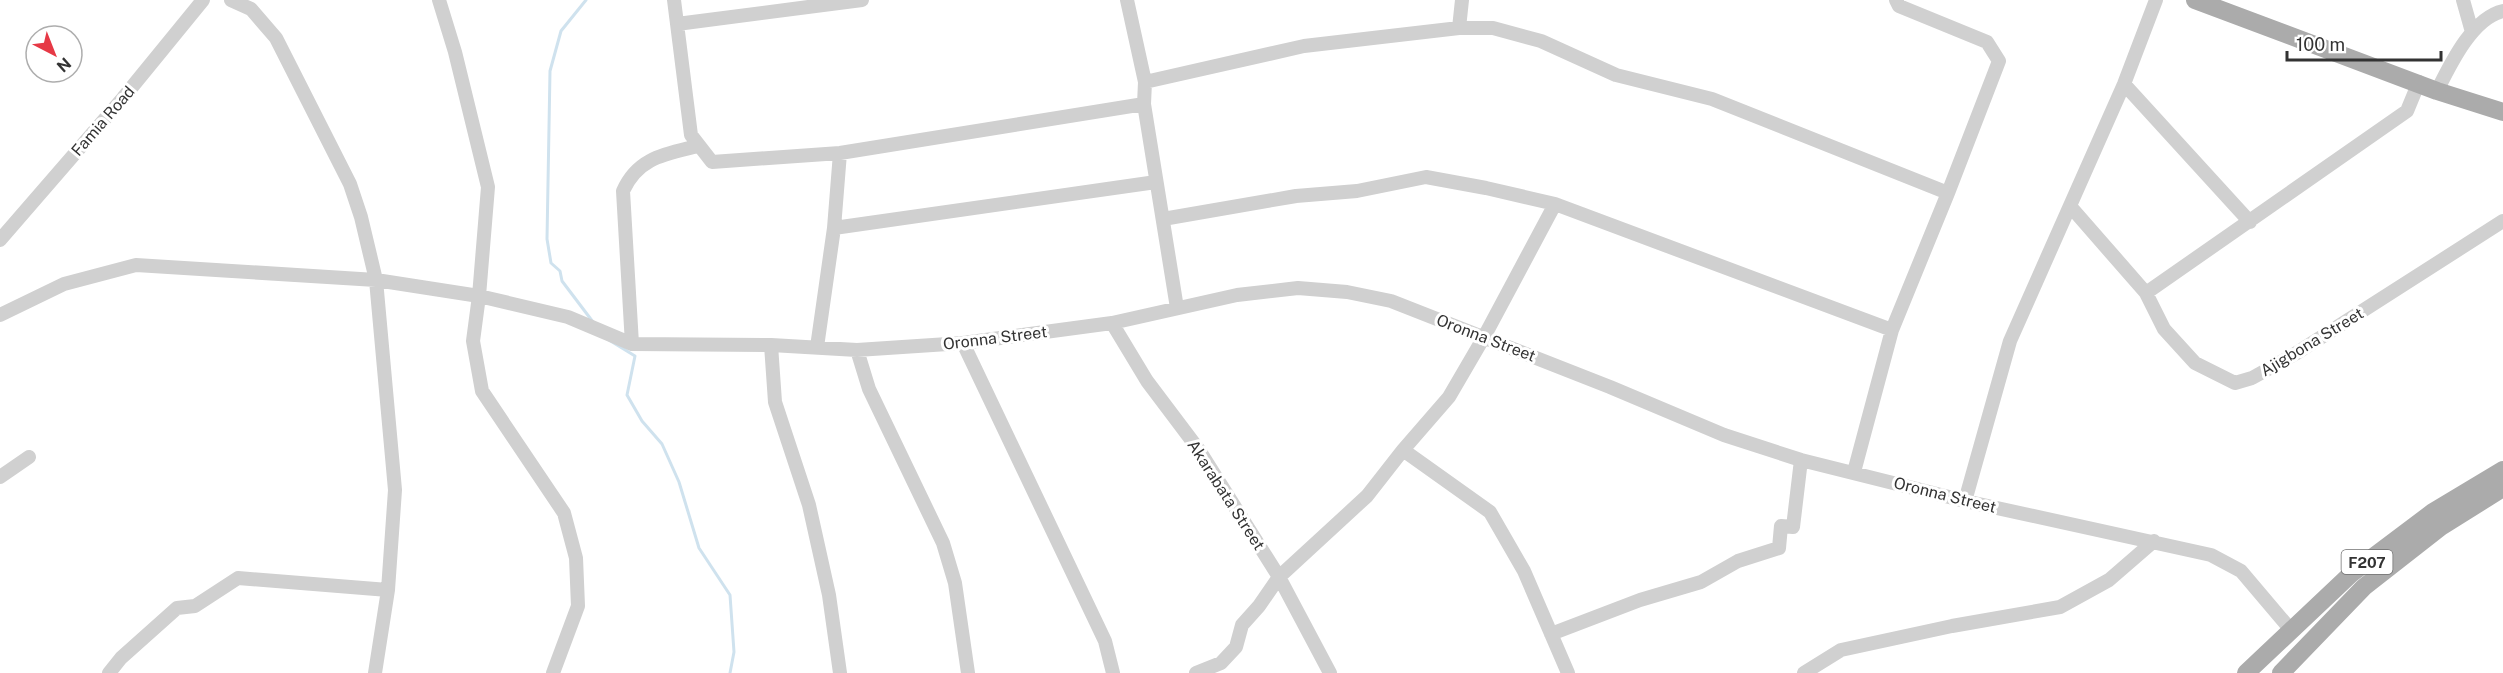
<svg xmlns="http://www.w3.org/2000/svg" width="2503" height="673" font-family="'Public Sans',sans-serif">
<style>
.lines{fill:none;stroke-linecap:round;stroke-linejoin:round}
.stream{stroke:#cfe2ee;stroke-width:3}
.minor{stroke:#d0d0d0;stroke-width:14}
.major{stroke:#ababab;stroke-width:18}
.labels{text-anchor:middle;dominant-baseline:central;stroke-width:6;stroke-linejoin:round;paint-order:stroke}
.shield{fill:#fff;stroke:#707070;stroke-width:1.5}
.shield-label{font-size:15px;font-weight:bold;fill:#333}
.street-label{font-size:16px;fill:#333;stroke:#fff}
</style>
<rect width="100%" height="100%" fill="#fff"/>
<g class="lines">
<path class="stream" d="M 586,0 L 561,31 L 550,71 L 547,239 L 551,263 L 560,271 L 562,281 L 593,322
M 604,337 L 635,356 L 627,395 L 642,421 L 662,444 L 679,482 L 699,548 L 730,595 L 734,652 L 730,673"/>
<path class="minor" d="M 231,0 L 251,9 L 276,38 L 350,184 L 361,217 L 376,280 L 395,490 L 388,590 L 375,673
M 439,0 L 455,52 L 488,187 L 479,296 L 473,341 L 482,391 L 564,513 L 576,558 L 578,606 L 553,673
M 674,0 L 691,135 L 712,162 L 840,153 L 1144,104
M 1127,0 L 1145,82 L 1144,104 L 1177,308
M 2463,0 L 2472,32
M 677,24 L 862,0
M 1459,28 L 1462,0
M 1145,82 L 1304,46 L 1459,28 L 1493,28 L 1541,41 L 1616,75 L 1712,99 L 1948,193
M 2124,84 L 2250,222
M 2437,91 C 2450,65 2472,18 2503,11
M 2070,206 L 2146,293 L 2164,329 L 2195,363 L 2235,383 L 2252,378 L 2295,354 L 2503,221
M 1163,219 L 1296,196 L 1357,191 L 1426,177 L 1486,188 L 1555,204 L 1892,330
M 834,228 L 1156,182
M 0,240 L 123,98 L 203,0
M 2146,293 L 2407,111 L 2419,82
M 0,315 L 64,284 L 136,265 L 376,280 L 479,296 L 568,317 L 632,344 L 771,345 L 857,350 L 963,343 L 1112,323 L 1237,295 L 1298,288 L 1347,292 L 1391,301 L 1610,387 L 1724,435 L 1801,460 L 1965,501 L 2211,555 L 2241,571 L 2291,630
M 1112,323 L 1147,381 L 1199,450 L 1279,577 L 1330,673
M 963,343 L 1105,641 L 1113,673
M 632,344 L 623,191 C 638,157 666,154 698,146
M 771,345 L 775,402 L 809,505 L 829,595 L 840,673
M 817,347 L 834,228 L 840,153
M 857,350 L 869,389 L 943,543 L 955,583 L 968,673
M 1403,450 L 1490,512 L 1524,571 L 1568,673
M 1854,472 L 1892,330 L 1948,193 L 1999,61 L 1987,42 L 1899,6 L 1896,0
M 0,477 L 29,457
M 1965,501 L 2010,341 L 2124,84 L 2156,0
M 1551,634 L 1640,600 L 1701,582 L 1738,561 L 1779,548 L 1781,526 L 1793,527 L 1801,460
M 109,673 L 121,658 L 177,608 L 195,606 L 238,578 L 388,590
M 1196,673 L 1221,663 L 1236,647 L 1242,625 L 1259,606 L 1279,577 L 1367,496 L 1403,450 L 1449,397 L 1484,337 L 1555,204
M 1804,673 L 1841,650 L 1952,626 L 2060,607 L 2109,580 L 2154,541"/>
<path class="major" d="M 2195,0 L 2437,91 L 2503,112
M 2246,673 L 2352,573 L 2433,512 L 2503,470
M 2281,673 L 2364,587 L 2442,526 L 2503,488"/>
</g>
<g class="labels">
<rect class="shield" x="2341.5" y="550" width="51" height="24" rx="4.5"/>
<g class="shield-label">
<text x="2367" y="562">F207</text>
</g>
<g class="street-label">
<text transform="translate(103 121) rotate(-49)">Famia Road</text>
<text transform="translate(995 338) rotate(-7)">Oronna Street</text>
<text transform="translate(1486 338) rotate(21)">Oronna Street</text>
<text transform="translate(2312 342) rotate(-31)">Ajigbona Street</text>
<text transform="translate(1226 495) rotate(57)">Akarabata Street</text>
<text transform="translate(1945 495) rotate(14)">Oronna Street</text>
</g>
</g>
<g transform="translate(54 54) rotate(138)"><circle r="28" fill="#ffffff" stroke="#adadad" stroke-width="1.5"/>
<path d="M0-4.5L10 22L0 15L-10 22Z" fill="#e63946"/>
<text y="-9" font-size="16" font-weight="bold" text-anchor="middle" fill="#333333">N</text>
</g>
<path d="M2287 51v9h154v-9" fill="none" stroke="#333333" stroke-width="3"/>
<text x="2296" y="51" font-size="18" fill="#333333" stroke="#ffffff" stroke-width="4.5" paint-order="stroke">100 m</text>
</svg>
